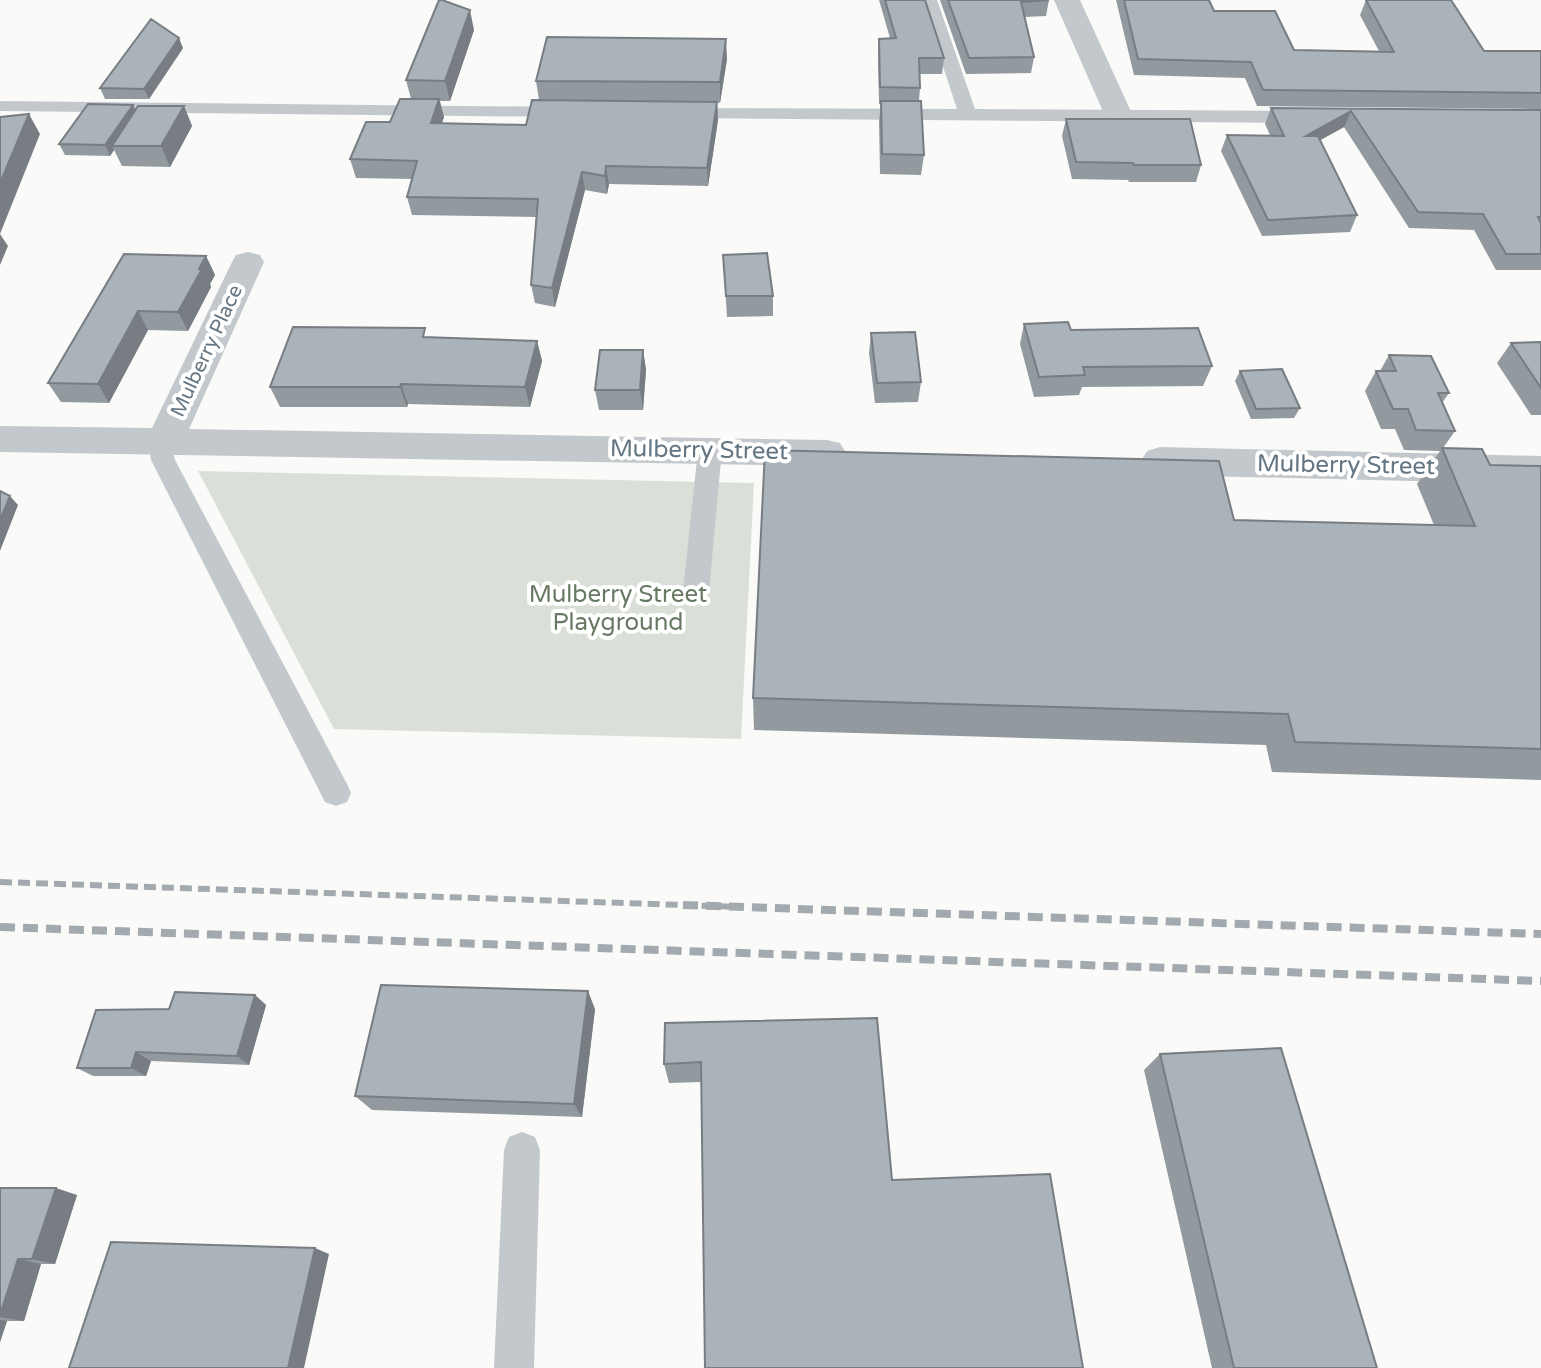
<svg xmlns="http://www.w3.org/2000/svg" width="1541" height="1368" font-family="'Varela Round',sans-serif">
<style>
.green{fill:#dadfd7}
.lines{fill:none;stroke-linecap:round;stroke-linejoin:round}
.service{fill:#c3c8cc;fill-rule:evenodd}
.minor{fill:#c3c8cc;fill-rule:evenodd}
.rail-far1{stroke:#a2aab0;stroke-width:6;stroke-dasharray:12 6;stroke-linecap:butt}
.rail{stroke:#a2aab0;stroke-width:8;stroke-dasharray:15 8;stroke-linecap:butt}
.wall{fill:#929a9f}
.shaded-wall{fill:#777d82}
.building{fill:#aab3b9;stroke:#777d82;stroke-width:2}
.labels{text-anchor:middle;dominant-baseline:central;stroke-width:8;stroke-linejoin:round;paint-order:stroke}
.far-street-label{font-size:20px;fill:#657683;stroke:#fff}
.street-label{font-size:24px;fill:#657683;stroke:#fff}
.park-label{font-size:24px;fill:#687a64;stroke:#fff}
</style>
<rect width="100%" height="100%" fill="#fafaf8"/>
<path class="green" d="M 198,471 L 754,483 L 741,739 L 334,729 Z"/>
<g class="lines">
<path class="service" d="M 921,0 L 937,0 L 975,109 L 1304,111 L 1313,117 L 1304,123 L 682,118 L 673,113 L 682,108 L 957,109 Z
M 0,101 L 568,107 L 577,112 L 568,117 L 0,111 Z
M 165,432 L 173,434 L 177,440 L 173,450 L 175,460 L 347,784 L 351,793 L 347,802 L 336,806 L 325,802 L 151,460 C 149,449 151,443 157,434 Z
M 710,441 L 718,444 L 722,450 L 709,591 L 705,598 L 696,601 L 687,598 L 683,591 L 698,450 L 702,444 Z
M 522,1132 L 535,1137 L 540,1150 L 534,1368 L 494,1368 L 504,1150 L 509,1137 Z"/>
<path class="minor" d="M 1054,0 L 1080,0 L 1133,116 L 1129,122 L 1119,125 L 1109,122 L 1105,116 Z
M 248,252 L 260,255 L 264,262 L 189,429 L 827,440 L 840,443 L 846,453 L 840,463 L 827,466 L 0,452 L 0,426 L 152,428 L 232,262 L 236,255 Z
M 1160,447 L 1541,456 L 1541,484 L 1160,475 L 1147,471 L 1141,461 L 1147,451 Z"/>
<path class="rail-far1" d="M 0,882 L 742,907"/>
<path class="rail" d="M 683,905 L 1541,934
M 0,927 L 1541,981"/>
</g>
<path class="wall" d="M 879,0 L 925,0 L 944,58 L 942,74 L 920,74 L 920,88 L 919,101 L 924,155 L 921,175 L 880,174 L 879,121 L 881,104 L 879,104 L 878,55 L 879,39 L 890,38 Z
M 940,0 L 1049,0 L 1046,16 L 1025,17 L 1034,57 L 1031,73 L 966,74 Z
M 1116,0 L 1209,0 L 1214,11 L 1294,50 L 1379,51 L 1360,15 L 1366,0 L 1484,51 L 1541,51 L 1541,109 L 1257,106 L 1245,78 L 1134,75 Z
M 474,30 L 450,101 L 440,101 L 444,117 L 442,123 L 526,125 L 539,100 L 536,81 L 727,59 L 720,103 L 717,102 L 718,120 L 708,186 L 609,184 L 607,194 L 585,190 L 555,307 L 535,303 L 531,285 L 536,217 L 412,215 L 407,197 L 412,179 L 356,178 L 350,159 L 390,122 L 411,99 L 406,80 Z
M 183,48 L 149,99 L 105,99 L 100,88 Z
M 133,105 L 135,110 L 184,106 L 192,126 L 170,167 L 122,166 L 114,150 L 110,156 L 65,155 L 59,144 Z
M 1271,108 L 1541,110 L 1541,270 L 1496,270 L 1474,230 L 1409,228 L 1344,127 L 1320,140 L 1357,215 L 1350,232 L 1262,236 L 1221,151 L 1227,135 L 1270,135 L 1265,124 Z
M 1066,119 L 1201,165 L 1196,182 L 1129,182 L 1128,180 L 1072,179 L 1062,136 Z
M 723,255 L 773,296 L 773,316 L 727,317 Z
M 206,256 L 215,275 L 210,284 L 211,287 L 188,331 L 148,330 L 109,403 L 61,402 L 48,383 Z
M 1024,324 L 1071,330 L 1212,366 L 1203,386 L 1082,387 L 1079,395 L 1034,397 L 1020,344 Z
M 871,333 L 921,382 L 918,402 L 875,403 L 869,353 Z
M 428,337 L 537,341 L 542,361 L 530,407 L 408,404 L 407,407 L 280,407 L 270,387 Z
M 1541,342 L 1541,415 L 1531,415 L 1497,363 L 1511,343 Z
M 643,350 L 646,370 L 643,410 L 599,410 L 595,390 Z
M 1389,355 L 1449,393 L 1442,403 L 1455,431 L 1443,448 L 1490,465 L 1541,466 L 1541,780 L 1272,772 L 1266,745 L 754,730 L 753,698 L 1234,520 L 1434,525 L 1417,484 L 1440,451 L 1404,450 L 1395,429 L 1381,429 L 1365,391 L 1376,371 L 1380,371 Z
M 1240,371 L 1300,408 L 1294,418 L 1251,419 L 1235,381 Z
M 255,995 L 266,1005 L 249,1065 L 151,1061 L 146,1076 L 93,1076 L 77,1068 L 169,1009 Z
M 595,1009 L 582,1117 L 372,1110 L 355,1096 Z
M 665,1023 L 892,1180 L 1083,1368 L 701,1082 L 669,1083 L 664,1064 Z
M 1160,1054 L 1377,1368 L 1212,1368 L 1144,1070 Z
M 0,1188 L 77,1195 L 55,1264 L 41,1264 L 24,1321 L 7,1321 L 0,1342 Z"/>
<path class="shaded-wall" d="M 470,10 L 474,30 L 450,101 L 445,81 Z
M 179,38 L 183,48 L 149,99 L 144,89 Z
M 726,39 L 727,59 L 720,103 L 720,82 Z
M 439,99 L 444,117 L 436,141 L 431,123 Z
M 717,102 L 718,120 L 708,186 L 707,168 Z
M 133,105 L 138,115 L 112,146 L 114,150 L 110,156 L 105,145 Z
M 184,106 L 192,126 L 170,167 L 161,146 Z
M 1351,111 L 1344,127 L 1299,152 L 1306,136 Z
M 29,114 L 40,134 L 0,234 L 8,246 L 0,265 L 0,183 Z
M 606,166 L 609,184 L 607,194 L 605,176 Z
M 582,172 L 585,190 L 555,307 L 552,288 Z
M 206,256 L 215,275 L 210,284 L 211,287 L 188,331 L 178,312 Z
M 138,311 L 148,330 L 109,403 L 98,384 Z
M 537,341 L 542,361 L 530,407 L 525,387 Z
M 643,350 L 646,370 L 643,410 L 640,390 Z
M 401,384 L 408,404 L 407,407 L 400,387 Z
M 10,496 L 18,505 L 0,551 L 0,520 Z
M 588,991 L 595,1009 L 582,1117 L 574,1104 Z
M 255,995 L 266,1005 L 249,1065 L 237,1056 Z
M 136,1052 L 151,1061 L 146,1076 L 131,1068 Z
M 56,1188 L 77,1195 L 55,1264 L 32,1259 Z
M 315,1248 L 329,1254 L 304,1368 L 288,1368 Z
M 18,1259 L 41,1264 L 24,1321 L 0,1317 Z
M 0,1320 L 7,1321 L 0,1342 Z"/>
<path class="building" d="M 439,0 L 442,0 L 470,10 L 445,81 L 406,80 Z
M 885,0 L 925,0 L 944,58 L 919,58 L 920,88 L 880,87 L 879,39 L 896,38 Z
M 948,0 L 1049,0 L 1021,2 L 1034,57 L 969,58 Z
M 1124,0 L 1209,0 L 1214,11 L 1275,11 L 1294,50 L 1394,52 L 1366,0 L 1451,0 L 1484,51 L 1541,51 L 1541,93 L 1263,90 L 1251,62 L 1138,59 Z
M 151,19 L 179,38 L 144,89 L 100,88 Z
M 547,37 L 726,39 L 720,82 L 536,81 Z
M 400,99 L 439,99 L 431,123 L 526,125 L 532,100 L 717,102 L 707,168 L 606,166 L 605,176 L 582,172 L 552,288 L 531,285 L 538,199 L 407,197 L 417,161 L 350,159 L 366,122 L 390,122 Z
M 881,101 L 921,101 L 924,155 L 882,154 Z
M 88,104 L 133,105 L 105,145 L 59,144 Z
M 138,106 L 184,106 L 161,146 L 112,146 Z
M 1271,108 L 1541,110 L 1541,217 L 1538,217 L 1541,223 L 1541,254 L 1506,254 L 1483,214 L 1418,212 L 1351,111 L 1306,136 L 1318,136 L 1357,215 L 1268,220 L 1227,135 L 1284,136 Z
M 29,114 L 0,183 L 0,117 Z
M 1066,119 L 1190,119 L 1201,165 L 1134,165 L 1133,163 L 1076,162 Z
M 767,253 L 773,296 L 726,296 L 723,255 Z
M 124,254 L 206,256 L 199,269 L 202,269 L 178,312 L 138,311 L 98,384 L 48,383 Z
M 1068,322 L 1071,330 L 1198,328 L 1212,366 L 1083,367 L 1085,375 L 1039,377 L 1024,324 Z
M 293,327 L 425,328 L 423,337 L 537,341 L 525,387 L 401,384 L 400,387 L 270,387 Z
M 915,332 L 921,382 L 877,383 L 871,333 Z
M 1541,342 L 1541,388 L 1511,343 Z
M 600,350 L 643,350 L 640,390 L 595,390 Z
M 1389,355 L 1431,356 L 1449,393 L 1438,393 L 1455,431 L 1416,430 L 1408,409 L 1393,409 L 1376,371 L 1396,371 Z
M 1282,369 L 1300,408 L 1256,409 L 1240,371 Z
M 1442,448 L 1482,449 L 1490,465 L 1541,466 L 1541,749 L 1295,742 L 1288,714 L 753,698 L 765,450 L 1219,461 L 1234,520 L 1475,526 Z
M 0,491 L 10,496 L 0,520 Z
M 381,985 L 588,991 L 574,1104 L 355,1096 Z
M 175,992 L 255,995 L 237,1056 L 136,1052 L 131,1068 L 77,1068 L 96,1010 L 169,1009 Z
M 877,1018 L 892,1180 L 1050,1174 L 1083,1368 L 705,1368 L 701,1062 L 664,1064 L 665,1023 Z
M 1281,1048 L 1377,1368 L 1234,1368 L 1160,1054 Z
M 0,1188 L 56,1188 L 32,1259 L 18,1259 L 0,1315 Z
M 111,1242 L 315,1248 L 288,1368 L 69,1368 Z"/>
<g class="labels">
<g class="far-street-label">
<text transform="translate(207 351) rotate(-65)">Mulberry Place</text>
</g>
<g class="street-label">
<text transform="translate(699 450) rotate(1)">Mulberry Street</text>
<text transform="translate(1346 465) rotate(1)">Mulberry Street</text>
</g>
<g class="park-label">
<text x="618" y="594">Mulberry Street<tspan x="618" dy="28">Playground</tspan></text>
</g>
</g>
</svg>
